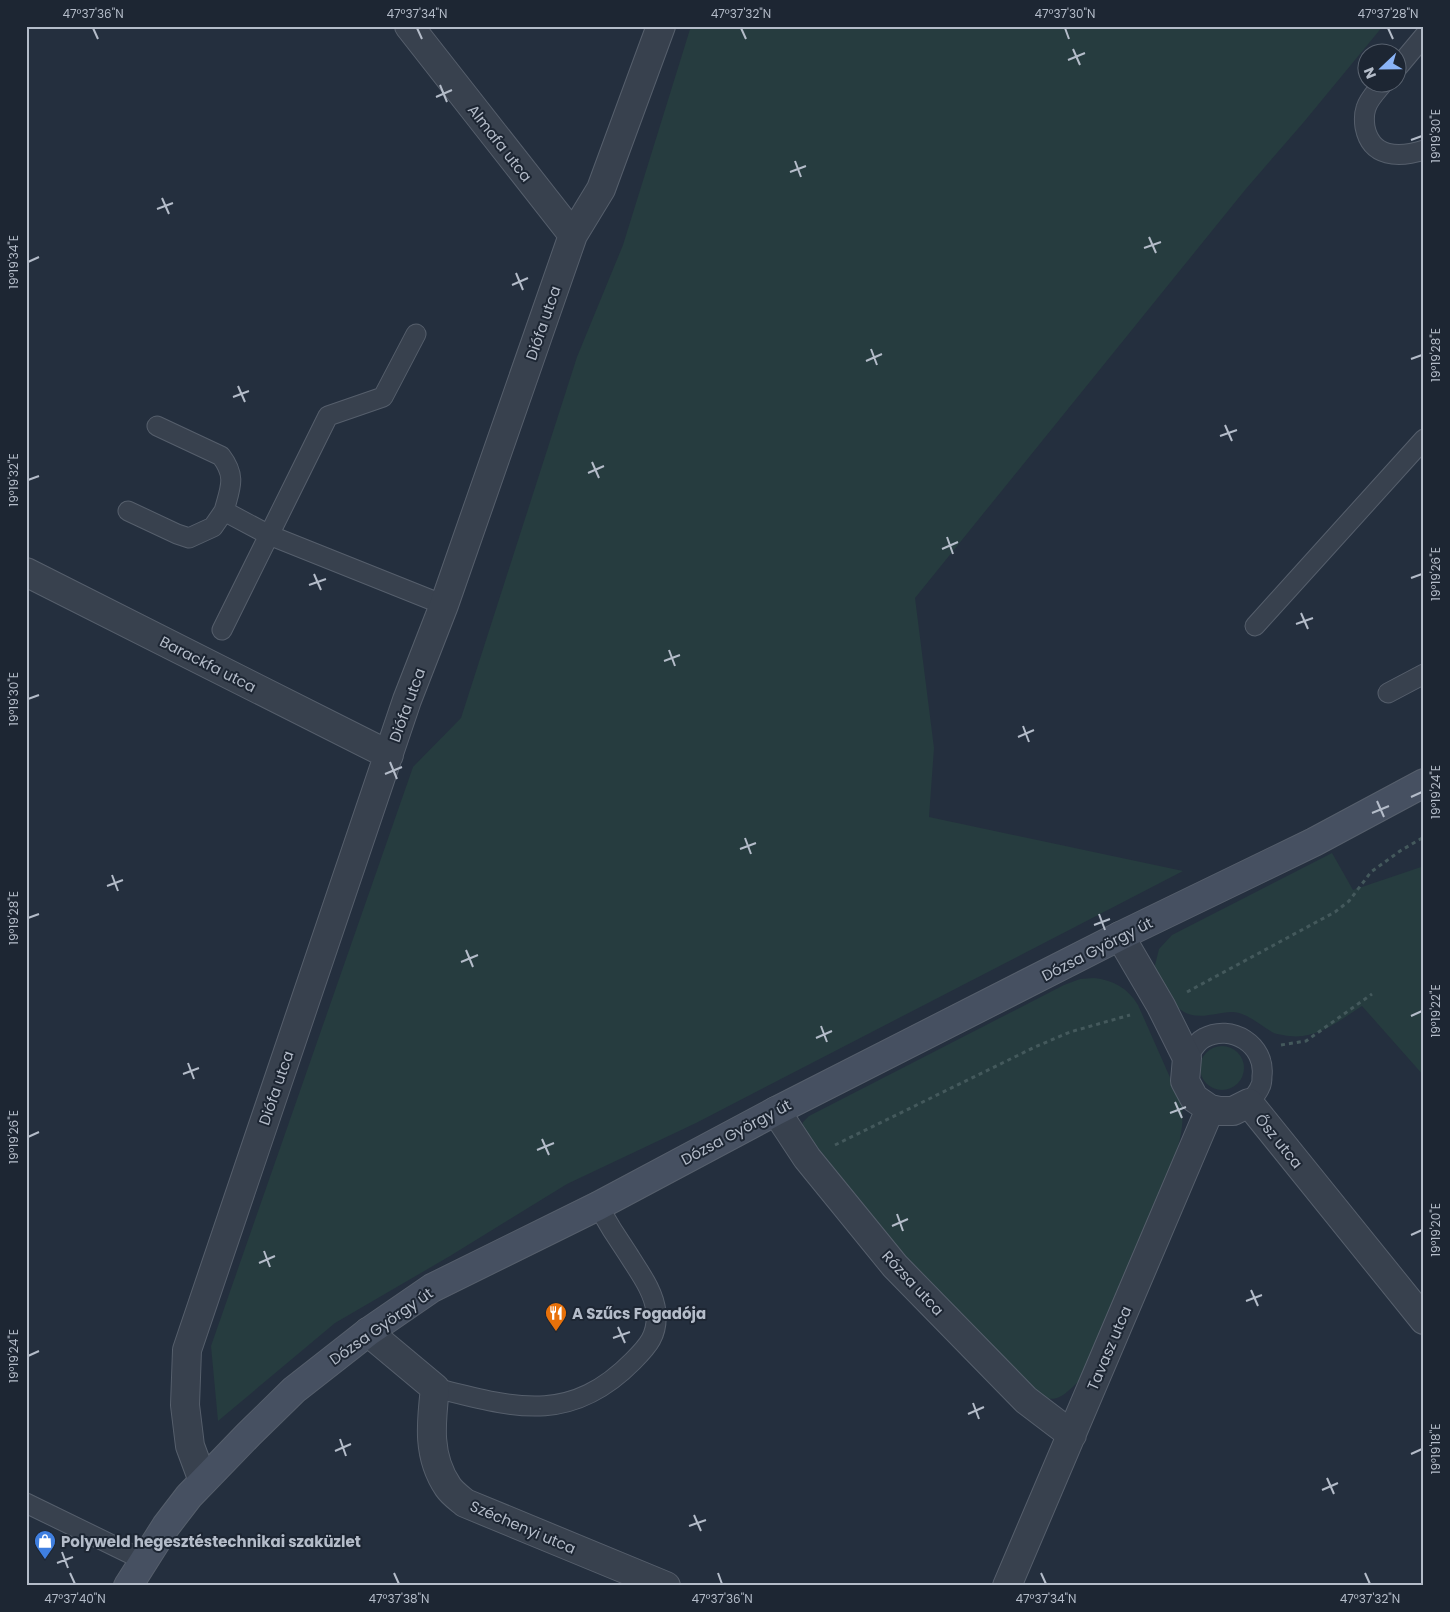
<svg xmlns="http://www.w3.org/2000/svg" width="1450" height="1612" font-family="Poppins,sans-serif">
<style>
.green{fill:#263c3f}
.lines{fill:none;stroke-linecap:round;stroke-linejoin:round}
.lane-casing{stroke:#565f6c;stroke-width:21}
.street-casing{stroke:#565f6c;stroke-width:30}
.secondary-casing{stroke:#565f6c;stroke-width:30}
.path{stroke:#44595c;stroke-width:3;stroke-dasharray:4 4;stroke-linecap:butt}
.lane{stroke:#38414e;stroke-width:19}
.street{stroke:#38414e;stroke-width:28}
.secondary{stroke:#465061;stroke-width:28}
.ticks{fill:none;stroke:#b4bcc9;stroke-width:2}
.labels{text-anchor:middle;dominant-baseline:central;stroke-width:4;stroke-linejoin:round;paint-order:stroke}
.street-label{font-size:15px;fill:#b4bcc9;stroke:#1d2633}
.poi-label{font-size:15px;font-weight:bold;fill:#b4bcc9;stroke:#1d2633;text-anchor:start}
.neatline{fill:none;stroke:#b4bcc9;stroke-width:2}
.ticks-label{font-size:12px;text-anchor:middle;fill:#b4bcc9}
</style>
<rect width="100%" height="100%" fill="#242f3e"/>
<path class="green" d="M 691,26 L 1383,26 L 1303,123 L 1245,190 L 915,598 L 934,748 L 929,817 L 1183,871 L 696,1123 L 567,1184 L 450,1256 L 335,1323 L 218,1421 L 211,1346 L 413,767 L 461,718 L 577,357 L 623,245 Z
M 1332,853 L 1353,890 L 1424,866 L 1424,1076 L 1362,1006 C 1337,1022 1314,1042 1283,1035 C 1279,1034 1275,1034 1272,1032 C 1260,1025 1252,1017 1239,1013 C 1228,1010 1220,1014 1209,1015 C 1175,1021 1169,994 1154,969 L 1159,949 L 1172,935 Z
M 1094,978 C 1113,980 1128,988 1138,1005 L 1180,1100 C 1186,1119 1180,1142 1174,1160 L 1081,1379 C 1057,1402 1055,1405 1026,1388 L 833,1179 L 802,1128 L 803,1122 L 809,1116 L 1064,985 L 1080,979 Z
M1200 1068a22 22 0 1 1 44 0a22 22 0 1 1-44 0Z"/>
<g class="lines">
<g class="lane-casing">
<path id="lane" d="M 1398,67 L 1424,36
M 1384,82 C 1378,90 1369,98 1366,108 C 1364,114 1364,120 1365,127 C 1371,158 1399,158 1424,150
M 157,426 L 221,456 C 237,477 230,488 224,511
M 128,511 L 177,534 L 189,538 L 213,527 L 224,511 L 269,535 L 444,605
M 1255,626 L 1424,439
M 222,630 L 328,416 L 383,397 L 416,334
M 1388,693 L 1424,674
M 1187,1058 C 1192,1051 1196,1042 1204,1038 C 1231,1023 1266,1045 1262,1076 C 1262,1080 1262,1084 1260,1087 C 1258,1093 1252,1098 1249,1103
M 435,1388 C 513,1407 569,1426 633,1361 C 648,1346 658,1335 656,1312 C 654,1291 639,1272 628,1254 C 617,1238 607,1222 598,1206
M 26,1503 L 143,1560"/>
</g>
<g class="street-casing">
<path id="street" d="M 409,26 L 573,235
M 26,572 L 389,755
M 1120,936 L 1161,1006 L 1187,1058 L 1185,1081 L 1194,1098 L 1210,1109 L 1219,1111 L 1233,1111 L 1249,1103 L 1424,1320
M 776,1111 L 807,1158 L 895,1266 L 1026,1400 L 1072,1435
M 368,1332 L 435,1388 C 431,1423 427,1456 448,1487 C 452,1493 459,1498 465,1503 L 666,1586
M 203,1481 L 190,1446 L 185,1405 L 187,1350 L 407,700 L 444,605 L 573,235 L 601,189 L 661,26
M 1007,1586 L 1210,1109"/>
</g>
<g class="secondary-casing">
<path id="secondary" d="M 128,1586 L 166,1526 L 189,1496 L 249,1434 L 294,1390 L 368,1332 L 432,1288 L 598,1206 L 776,1111 L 1120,936 L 1314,842 L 1424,783"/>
</g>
<path class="path" d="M 1187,992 L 1335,912 L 1349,901 L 1371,872 L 1400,851 L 1424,837
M 1281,1045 L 1306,1041 L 1372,994
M 835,1145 L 1035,1047 L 1070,1032 L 1130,1015"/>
<use href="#lane" class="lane"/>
<use href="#street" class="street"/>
<use href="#secondary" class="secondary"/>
</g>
<path class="ticks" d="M 93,28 L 98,39M 417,28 L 422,39M 741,28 L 746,39M 1065,28 L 1069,39M 1388,28 L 1393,39M 1073,49 L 1080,65M 1068,60 L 1085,53M 440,85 L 447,102M 436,97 L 452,90M 1411,140 L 1422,136M 795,161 L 801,177M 790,172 L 806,166M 162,198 L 169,214M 157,209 L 173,203M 1149,237 L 1156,253M 1144,248 L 1161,242M 28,262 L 39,257M 516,273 L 523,290M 512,285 L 528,278M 871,349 L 877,365M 1411,359 L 1422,355M 866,361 L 882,354M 238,386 L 245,402M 233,397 L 249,391M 1225,425 L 1232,441M 1220,436 L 1237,430M 592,462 L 599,478M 588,473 L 604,466M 28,480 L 39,476M 947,537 L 953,554M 942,549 L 958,542M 314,574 L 321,590M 1411,578 L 1422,574M 309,585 L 326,579M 1301,613 L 1308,629M 1296,624 L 1313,618M 669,650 L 675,666M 664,661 L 680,655M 28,699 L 39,695M 1023,726 L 1029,742M 1018,737 L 1034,730M 390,762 L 397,779M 385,774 L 402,767M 1411,797 L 1422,792M 1377,801 L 1384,817M 1372,813 L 1389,806M 745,838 L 751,854M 740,849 L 756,843M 112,875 L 118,891M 107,886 L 123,880M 1099,914 L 1105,930M 28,918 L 39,914M 1094,925 L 1110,919M 466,950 L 473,967M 461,962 L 478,955M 1411,1016 L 1422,1011M 821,1026 L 827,1042M 816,1038 L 832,1031M 188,1063 L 194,1079M 183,1074 L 199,1068M 1175,1102 L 1182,1118M 1170,1113 L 1186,1107M 28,1137 L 39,1132M 542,1139 L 549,1155M 537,1150 L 554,1143M 897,1214 L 903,1231M 892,1226 L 908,1219M 1411,1235 L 1422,1230M 264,1251 L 270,1267M 259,1263 L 275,1256M 1251,1290 L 1258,1306M 1246,1301 L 1262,1295M 618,1327 L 625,1343M 613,1338 L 630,1332M 28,1356 L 39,1351M 973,1403 L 979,1419M 968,1414 L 984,1407M 340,1439 L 346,1456M 335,1451 L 351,1444M 1411,1454 L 1422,1449M 1327,1478 L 1334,1494M 1322,1490 L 1338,1483M 694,1515 L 701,1531M 689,1526 L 706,1520M 62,1552 L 68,1568M 57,1563 L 73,1557M 70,1573 L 75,1584M 394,1573 L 399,1584M 718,1573 L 722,1584M 1041,1573 L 1046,1584M 1365,1573 L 1370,1584"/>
<defs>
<g id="restaurant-pin" transform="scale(1.125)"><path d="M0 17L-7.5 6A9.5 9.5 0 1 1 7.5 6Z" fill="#e8710a" stroke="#1d2633"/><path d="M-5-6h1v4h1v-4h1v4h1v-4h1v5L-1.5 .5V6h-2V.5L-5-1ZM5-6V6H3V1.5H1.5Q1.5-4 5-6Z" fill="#fff"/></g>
<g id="shop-pin" transform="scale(1.125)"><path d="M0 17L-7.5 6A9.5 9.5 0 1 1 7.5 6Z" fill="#3f7fe0" stroke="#1d2633"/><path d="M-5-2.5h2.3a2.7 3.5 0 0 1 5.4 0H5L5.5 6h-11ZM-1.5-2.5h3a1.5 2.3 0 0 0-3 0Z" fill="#fff"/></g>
</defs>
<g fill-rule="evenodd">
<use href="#restaurant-pin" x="556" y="1313"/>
<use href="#shop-pin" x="45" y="1541"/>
</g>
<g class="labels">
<g class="street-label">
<text transform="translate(500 143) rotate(52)">Almafa utca</text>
<text transform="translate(543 323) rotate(-71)">Diófa utca</text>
<text transform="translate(208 664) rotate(27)">Barackfa utca</text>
<text transform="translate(407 705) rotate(-70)">Diófa utca</text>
<text transform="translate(1097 949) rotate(-27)">Dózsa György út</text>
<text transform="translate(276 1088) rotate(-71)">Diófa utca</text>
<text transform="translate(736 1132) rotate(-28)">Dózsa György út</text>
<text transform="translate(1279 1141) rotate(51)">Ősz utca</text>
<text transform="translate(913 1283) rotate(47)">Rózsa utca</text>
<text transform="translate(381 1326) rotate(-35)">Dózsa György út</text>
<text transform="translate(1109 1348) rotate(-67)">Tavasz utca</text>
<text transform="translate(523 1527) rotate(23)">Széchenyi utca</text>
</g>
<g class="poi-label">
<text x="572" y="1313">A Szűcs Fogadója</text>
<text x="61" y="1541">Polyweld hegesztéstechnikai szaküzlet</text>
</g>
</g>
<rect width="1450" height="1612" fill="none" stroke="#1d2633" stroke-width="55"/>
<g transform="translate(1382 68) rotate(248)"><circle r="24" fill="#1d2633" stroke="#59626f"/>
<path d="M0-4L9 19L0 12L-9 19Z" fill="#8ab4f8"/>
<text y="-8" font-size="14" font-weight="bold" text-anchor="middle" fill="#b4bcc9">N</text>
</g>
<rect x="28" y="28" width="1394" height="1556" class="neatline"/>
<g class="ticks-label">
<text x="93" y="18">47°37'36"N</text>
<text x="417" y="18">47°37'34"N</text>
<text x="741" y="18">47°37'32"N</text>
<text x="1065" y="18">47°37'30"N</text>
<text x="1388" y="18">47°37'28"N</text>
<text transform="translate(1436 136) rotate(-90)" y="4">19°19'30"E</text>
<text transform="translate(14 262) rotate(-90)" y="4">19°19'34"E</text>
<text transform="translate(1436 355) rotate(-90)" y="4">19°19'28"E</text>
<text transform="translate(14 480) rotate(-90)" y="4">19°19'32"E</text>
<text transform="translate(1436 574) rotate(-90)" y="4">19°19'26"E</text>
<text transform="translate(14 699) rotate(-90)" y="4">19°19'30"E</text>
<text transform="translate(1436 792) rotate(-90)" y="4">19°19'24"E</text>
<text transform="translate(14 918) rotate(-90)" y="4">19°19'28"E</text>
<text transform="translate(1436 1011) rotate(-90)" y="4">19°19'22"E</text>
<text transform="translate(14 1137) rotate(-90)" y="4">19°19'26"E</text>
<text transform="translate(1436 1230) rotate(-90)" y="4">19°19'20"E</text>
<text transform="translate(14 1356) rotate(-90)" y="4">19°19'24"E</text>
<text transform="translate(1436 1449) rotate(-90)" y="4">19°19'18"E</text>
<text x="75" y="1603">47°37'40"N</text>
<text x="399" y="1603">47°37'38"N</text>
<text x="722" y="1603">47°37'36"N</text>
<text x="1046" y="1603">47°37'34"N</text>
<text x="1370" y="1603">47°37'32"N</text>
</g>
</svg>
